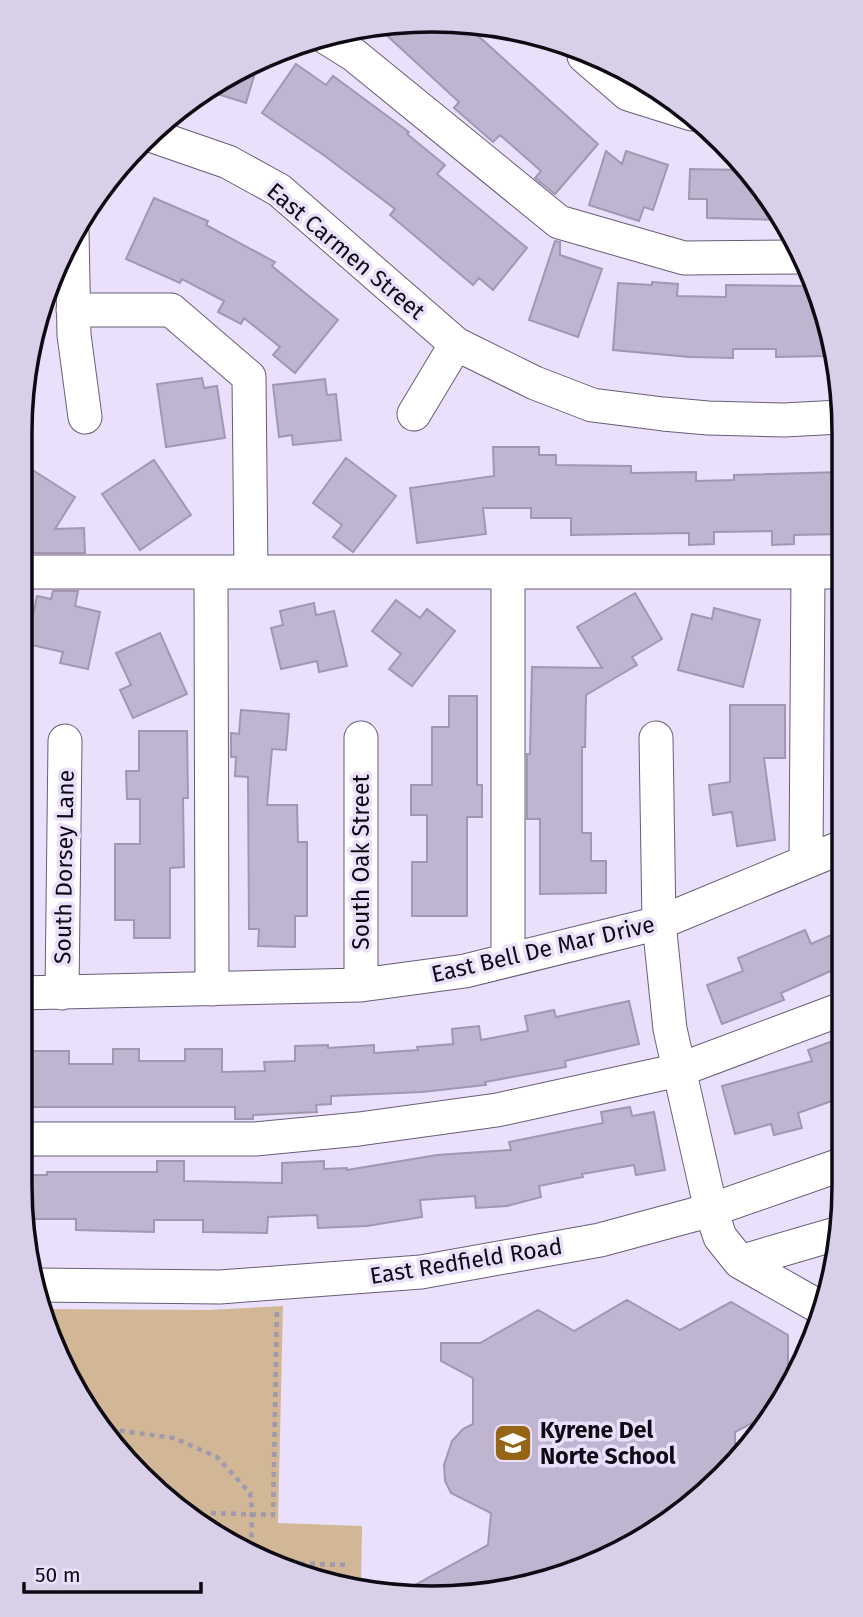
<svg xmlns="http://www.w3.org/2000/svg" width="863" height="1617" font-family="'Fira Sans',sans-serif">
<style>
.green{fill:#d1b796}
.building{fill:#c0b5d0;stroke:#a197b1;stroke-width:2}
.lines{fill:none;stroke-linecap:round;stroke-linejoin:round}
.minor-casing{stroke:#675d76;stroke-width:35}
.path{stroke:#a199ae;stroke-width:4.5;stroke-dasharray:5 5;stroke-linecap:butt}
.minor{stroke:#fff;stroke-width:33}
.labels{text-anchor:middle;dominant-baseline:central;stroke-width:7;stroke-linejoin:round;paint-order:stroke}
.street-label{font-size:23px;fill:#0e0a13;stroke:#ebe0fc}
.poi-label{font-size:23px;font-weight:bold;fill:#0e0a13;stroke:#ebe0fc;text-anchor:start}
.rim{fill:none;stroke:#0e0a13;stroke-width:3.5}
</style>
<rect width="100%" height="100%" fill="#ebe0fc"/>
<path class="green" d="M 283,1306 L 278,1523 L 362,1526 L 361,1587 L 325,1584 L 203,1528 L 105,1437 L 41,1318 L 40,1309 L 209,1310 Z"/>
<path class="building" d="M 465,24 L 598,144 L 555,194 L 535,178 L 541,171 L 500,135 L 493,142 L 454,108 L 459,102 L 381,30 Z
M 296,64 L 326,85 L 333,76 L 409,132 L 407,134 L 445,165 L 437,174 L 527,248 L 493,290 L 479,278 L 473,285 L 390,215 L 395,209 L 325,156 L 262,113 Z
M 257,66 L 246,103 L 208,91 Z
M 606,151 L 622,164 L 626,151 L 668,165 L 653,210 L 644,207 L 639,221 L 589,205 Z
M 690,169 L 746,170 L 774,203 L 783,220 L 707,218 L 707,199 L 689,199 Z
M 154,198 L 208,221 L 206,225 L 275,262 L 272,266 L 338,320 L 295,373 L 273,355 L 280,347 L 244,318 L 241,324 L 218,312 L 224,301 L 182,279 L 180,283 L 126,259 Z
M 555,241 L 560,242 L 560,255 L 602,269 L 578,337 L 529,320 Z
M 652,282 L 678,284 L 677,296 L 726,297 L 726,285 L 816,286 L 822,299 L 827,320 L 827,356 L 776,357 L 776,349 L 733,349 L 733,358 L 690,357 L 613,350 L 618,283 L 652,285 Z
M 202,378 L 204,388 L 217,386 L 225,438 L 166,447 L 157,384 Z
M 325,379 L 327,395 L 336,394 L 341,440 L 293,445 L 292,435 L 279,437 L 273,385 Z
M 493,447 L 539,447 L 539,455 L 556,455 L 556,465 L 631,466 L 631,473 L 696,472 L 696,481 L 734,480 L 734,475 L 841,472 L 841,534 L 794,535 L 794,544 L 772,545 L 772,531 L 714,532 L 714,544 L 689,545 L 689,533 L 571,535 L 571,518 L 531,518 L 531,508 L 483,508 L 486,534 L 417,543 L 410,488 L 494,476 Z
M 346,458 L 396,496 L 353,552 L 333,537 L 342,525 L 313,503 Z
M 154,460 L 191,515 L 140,550 L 102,494 Z
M 20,462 L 75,497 L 55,529 L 84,528 L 85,553 L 35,553 L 20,543 Z
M 53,591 L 78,591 L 75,606 L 100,612 L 88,669 L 60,663 L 63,652 L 27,644 L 37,596 L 51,599 Z
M 635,593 L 662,639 L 632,657 L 637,665 L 586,695 L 585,747 L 582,747 L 582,833 L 591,833 L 591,861 L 606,861 L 606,893 L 540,894 L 540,819 L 527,819 L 527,754 L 530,754 L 532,667 L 602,668 L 577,627 Z
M 396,600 L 420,618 L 427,609 L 455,631 L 412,686 L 389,669 L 401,654 L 372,631 Z
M 314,603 L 316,615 L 334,611 L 347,666 L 319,672 L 317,661 L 281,669 L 271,628 L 283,625 L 280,611 Z
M 714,608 L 760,620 L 743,687 L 678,670 L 692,614 L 712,619 Z
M 160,633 L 187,694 L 133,718 L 120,690 L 131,685 L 116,653 Z
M 449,696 L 477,696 L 477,785 L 482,785 L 482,817 L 467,817 L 467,916 L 412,916 L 412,862 L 427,862 L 427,815 L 411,815 L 411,785 L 432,785 L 432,727 L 449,727 Z
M 730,705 L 785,705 L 785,758 L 764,758 L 775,840 L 737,846 L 732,812 L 713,815 L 709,785 L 730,782 Z
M 241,710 L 289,714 L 286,750 L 272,749 L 267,805 L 297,805 L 298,842 L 307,842 L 307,916 L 295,916 L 295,947 L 258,946 L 259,929 L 249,929 L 248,777 L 235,776 L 236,757 L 231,757 L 231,733 L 239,734 Z
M 139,731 L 187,731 L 188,798 L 183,798 L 184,867 L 170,868 L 170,938 L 134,938 L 134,920 L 115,920 L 115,844 L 140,844 L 140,799 L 127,799 L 126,771 L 139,771 Z
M 805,930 L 811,944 L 838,932 L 842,942 L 842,966 L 781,993 L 784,1000 L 722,1024 L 707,985 L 743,971 L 738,958 Z
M 629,1001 L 639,1044 L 565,1061 L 566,1067 L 485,1082 L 486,1085 L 422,1092 L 331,1096 L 331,1104 L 316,1105 L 317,1112 L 253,1115 L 253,1119 L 235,1119 L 235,1107 L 19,1107 L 19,1051 L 69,1051 L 69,1064 L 113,1064 L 113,1049 L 139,1049 L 139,1061 L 185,1061 L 185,1049 L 222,1049 L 222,1072 L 265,1071 L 264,1062 L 295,1061 L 295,1046 L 328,1045 L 328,1048 L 374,1045 L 374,1053 L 418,1050 L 417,1047 L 453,1044 L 452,1029 L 479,1026 L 481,1040 L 528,1031 L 525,1016 L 554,1010 L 556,1017 Z
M 830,1042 L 835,1054 L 842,1051 L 843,1097 L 798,1113 L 802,1128 L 774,1135 L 771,1124 L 735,1134 L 722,1086 L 812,1061 L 808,1050 Z
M 630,1107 L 632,1116 L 654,1112 L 665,1170 L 636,1175 L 634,1165 L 582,1174 L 583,1177 L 539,1186 L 541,1197 L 507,1206 L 476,1208 L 475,1196 L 420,1200 L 422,1217 L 367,1226 L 318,1228 L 317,1215 L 268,1217 L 267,1233 L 203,1232 L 203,1220 L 154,1220 L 154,1232 L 76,1230 L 76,1219 L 25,1219 L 19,1186 L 19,1175 L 47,1175 L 47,1172 L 157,1172 L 157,1161 L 184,1161 L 184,1181 L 282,1183 L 282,1163 L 324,1161 L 324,1169 L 347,1168 L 347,1170 L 437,1155 L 511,1150 L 509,1142 L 603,1123 L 601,1112 Z
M 627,1300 L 680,1330 L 731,1302 L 788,1335 L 788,1392 L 771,1413 L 735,1432 L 735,1457 L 704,1495 L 590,1566 L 459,1597 L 404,1591 L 488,1545 L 491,1513 L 451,1493 L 445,1481 L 444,1465 L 452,1441 L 463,1429 L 473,1424 L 473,1378 L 441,1361 L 441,1343 L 480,1343 L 538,1310 L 574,1331 Z"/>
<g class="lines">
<g class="minor-casing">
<path id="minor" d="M 322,35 L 354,55 L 559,222 L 684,258 L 801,257
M 584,56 L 628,94 L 692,114
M 153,136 L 228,162 L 279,190 L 456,344 L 535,383 L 592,405 L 663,414 L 708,418 L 784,420 L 840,417
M 72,231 L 74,335 L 85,417
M 73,310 L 171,310 L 249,377 L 251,572
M 414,414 L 456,344
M 20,572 L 841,572
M 211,572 L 212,989
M 508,572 L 508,960
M 361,738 L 361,985
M 656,738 L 659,923 L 670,1029 L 711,1210 L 720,1237 L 740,1262 L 816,1305 L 826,1302
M 806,862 L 808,572
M 19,993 L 361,985 L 465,971 L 659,923 L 842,847
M 62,993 L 65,741
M 19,1139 L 255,1139 L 359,1129 L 497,1110 L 679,1070 L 842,1009
M 740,1262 L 839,1233
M 36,1285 L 220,1287 L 421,1272 L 600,1240 L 711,1210 L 843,1164"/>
</g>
<path class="path" d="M 100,1428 L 174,1438 L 217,1457 L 250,1493 L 252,1510 L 251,1550
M 211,1513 L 273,1515 L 277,1308
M 280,1563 L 350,1565"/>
<use href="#minor" class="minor"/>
</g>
<defs>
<g id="school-square" transform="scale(2.0125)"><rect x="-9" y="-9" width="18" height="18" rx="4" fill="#956415" stroke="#ebe0fc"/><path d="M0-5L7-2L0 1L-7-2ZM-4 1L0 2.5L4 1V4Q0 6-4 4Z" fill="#fff"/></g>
</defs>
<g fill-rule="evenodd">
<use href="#school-square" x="513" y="1443"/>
</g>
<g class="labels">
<g class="street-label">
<text transform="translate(346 251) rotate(40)">East Carmen Street</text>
<text transform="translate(361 862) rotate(-90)">South Oak Street</text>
<text transform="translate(64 867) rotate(-89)">South Dorsey Lane</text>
<text transform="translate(543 949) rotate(-13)">East Bell De Mar Drive</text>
<text transform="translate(466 1261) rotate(-9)">East Redfield Road</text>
</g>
<g class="poi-label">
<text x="540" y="1430">Kyrene Del<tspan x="540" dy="26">Norte School</tspan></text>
</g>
</g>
<path d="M0 0H863V1617H0ZM432 32H432A400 400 0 0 1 832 432V1186A400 400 0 0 1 432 1586H432A400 400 0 0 1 32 1186V432A400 400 0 0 1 432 32Z" fill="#d9cfe9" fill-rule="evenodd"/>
<path class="rim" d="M432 32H432A400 400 0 0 1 832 432V1186A400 400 0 0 1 432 1586H432A400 400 0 0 1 32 1186V432A400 400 0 0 1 432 32Z"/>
<path d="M24 1582v10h177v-10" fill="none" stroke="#0e0a13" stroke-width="3.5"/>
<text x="35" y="1582" font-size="21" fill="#0e0a13" stroke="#ebe0fc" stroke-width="5" paint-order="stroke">50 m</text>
</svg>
